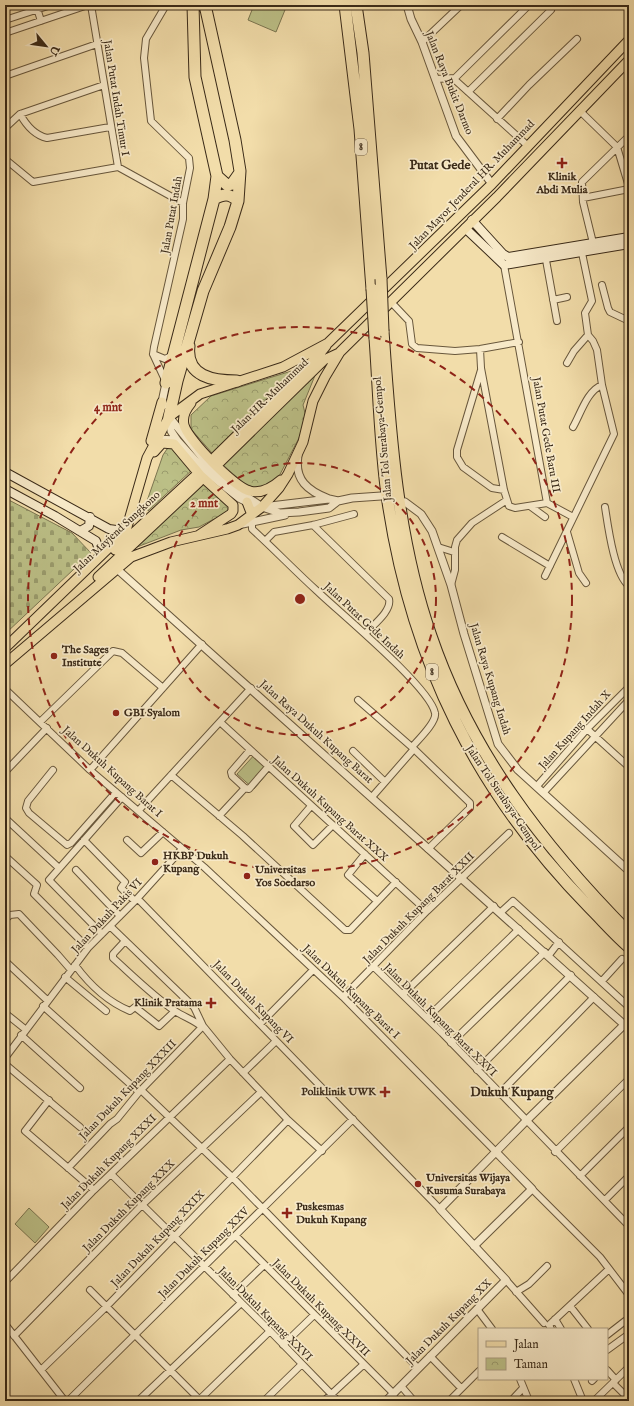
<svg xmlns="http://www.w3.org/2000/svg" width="634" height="1406" font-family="'IM FELL English',serif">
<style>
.grass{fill:#bcc087;stroke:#7b7550}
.cemetery{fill:url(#cemetery-stones);stroke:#7b7550}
.park{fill:url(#park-crowns);stroke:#7b7550}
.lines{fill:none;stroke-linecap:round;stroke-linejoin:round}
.minor-casing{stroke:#68573c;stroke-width:8}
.tertiary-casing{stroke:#68573c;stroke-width:9}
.secondary-casing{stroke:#3a2a18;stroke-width:10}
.primary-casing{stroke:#3a2a18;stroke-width:11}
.motorway-casing{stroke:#3a2a18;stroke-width:13}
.minor{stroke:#f7e9c8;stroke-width:6}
.tertiary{stroke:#f7e9c8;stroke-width:7}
.secondary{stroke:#f7e9c8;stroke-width:8}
.primary{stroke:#f2ddaa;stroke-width:9}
.motorway{stroke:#f2ddaa;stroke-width:11}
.motorway-bridge-casing{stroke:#3a2a18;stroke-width:13;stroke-linecap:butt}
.motorway-bridge{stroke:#f2ddaa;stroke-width:11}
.ring{fill:none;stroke:#8f2418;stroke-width:2;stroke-dasharray:7 5}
.poi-dot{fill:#8f2418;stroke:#f7e9c8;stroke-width:1.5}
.labels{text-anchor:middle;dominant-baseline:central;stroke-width:3.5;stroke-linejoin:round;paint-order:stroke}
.shield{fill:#f7e9c8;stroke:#73634d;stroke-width:1}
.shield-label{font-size:10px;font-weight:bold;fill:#3a2a18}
.street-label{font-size:11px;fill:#3a2a18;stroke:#f7e9c8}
.poi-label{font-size:11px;font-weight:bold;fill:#3a2a18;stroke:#f7e9c8;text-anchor:start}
.quarter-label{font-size:13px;font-weight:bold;fill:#3a2a18;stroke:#f7e9c8}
.centre{fill:#8f2418;stroke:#f7e9c8;stroke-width:2}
.ring-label{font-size:12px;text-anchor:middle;font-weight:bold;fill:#8f2418;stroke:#f7e9c8;stroke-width:3.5;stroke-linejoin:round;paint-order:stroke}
</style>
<defs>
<pattern id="cemetery-stones" width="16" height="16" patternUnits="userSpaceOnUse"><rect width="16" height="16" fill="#bcc087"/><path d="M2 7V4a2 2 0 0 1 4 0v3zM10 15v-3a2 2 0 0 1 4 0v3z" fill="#9a9c6d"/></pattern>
<pattern id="park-crowns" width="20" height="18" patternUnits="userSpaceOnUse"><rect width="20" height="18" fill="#bcc087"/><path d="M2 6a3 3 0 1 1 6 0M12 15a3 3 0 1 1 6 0" fill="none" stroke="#9a9c6d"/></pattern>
</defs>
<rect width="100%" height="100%" fill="#f2ddaa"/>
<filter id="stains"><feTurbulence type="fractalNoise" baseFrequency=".005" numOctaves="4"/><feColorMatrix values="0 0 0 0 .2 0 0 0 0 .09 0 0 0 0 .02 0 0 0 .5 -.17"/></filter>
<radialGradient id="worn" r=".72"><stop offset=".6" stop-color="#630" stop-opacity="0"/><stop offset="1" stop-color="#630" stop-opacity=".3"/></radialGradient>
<path class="grass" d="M 254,5 L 287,5 L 276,32 L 248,20 Z
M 256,753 L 272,768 L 254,789 L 237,774 Z
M 29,1208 L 49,1227 L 35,1243 L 15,1224 Z"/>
<path class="cemetery" d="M 5,498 L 72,533 L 91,553 L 5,634 Z"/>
<path class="park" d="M 298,369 L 212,453 L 191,429 L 191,415 L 211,396 Z
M 316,373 L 303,405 L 305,413 L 304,424 L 299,438 L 276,482 L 270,487 L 249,488 L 222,464 Z
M 172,447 L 193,469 L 148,511 L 147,501 L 163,455 L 167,449 Z
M 205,481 L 232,506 L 230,514 L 212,520 L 199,527 L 181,530 L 137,547 Z"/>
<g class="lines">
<g class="minor-casing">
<path id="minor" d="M 36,5 L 41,21
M 91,5 L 118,167 L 183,203
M 5,20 L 51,5
M 5,33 L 88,5
M 422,42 L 461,5
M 5,76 L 97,44
M 455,78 L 455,80 L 528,146
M 436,79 L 455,78 L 529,5
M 468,92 L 551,10
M 580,111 L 617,147 L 629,187
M 20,114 C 26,125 34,135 47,138 L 110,127
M 497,119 L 529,85 L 577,39
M 5,128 L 20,114 L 104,85
M 5,159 L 33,182 L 118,167
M 583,198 L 629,189
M 594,247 L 583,202 L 582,182 L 629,136
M 546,260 L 557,321
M 504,265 L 547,503 L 573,517
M 602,285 L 608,308 L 610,312 L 629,321
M 553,300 L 567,297
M 391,302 L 409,321 L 412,344 L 417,348 L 455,351 L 480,349 L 519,342
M 480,349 L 481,368 L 504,490 L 509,506 L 515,508 L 547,503
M 153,354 L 165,359 L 173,355
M 567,363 L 574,351 L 588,335
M 481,370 L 457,450 L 457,457 L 463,467 L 492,488 L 504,490
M 165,380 L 153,354 L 154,347 L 183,219 L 183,203 L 190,168 L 189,158 L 151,121 L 144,58 L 146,39 L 166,5
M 573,427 C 581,413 587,391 602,385
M 530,506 L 545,517
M 605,507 C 608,526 614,574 629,586
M 252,518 L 252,529 C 274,549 294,570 316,590 C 339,612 430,687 435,713 C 437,722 418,740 412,747
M 313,525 L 389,599 C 392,611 373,625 365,634
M 567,532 L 579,573 L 586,583
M 502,537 L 550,566
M 265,541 L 274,532 L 313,525 L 354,514
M 438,547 L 454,552
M 545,576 L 614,434 L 602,385 L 597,350 L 593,341 L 588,335 L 585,313 L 592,301 L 582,253
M 451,585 L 455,570 L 455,547 L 457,540 L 472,523 L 507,500
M 5,689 L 90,770 L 204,867 L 343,997 L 496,1152
M 358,700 L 414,749 L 372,797
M 40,722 L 113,651 L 122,653 L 163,688
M 220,722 L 427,911
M 587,729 L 629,767
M 414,749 L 470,803 L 470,808 L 428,849
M 250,750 L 231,772 L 232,776 L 245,788 L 249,789 L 268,767
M 353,751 L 385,782
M 53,770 L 28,801 L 26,808 L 29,813 L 67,845 L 71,843 L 116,792
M 90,770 L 202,644
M 5,772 L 47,728
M 171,775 L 243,836 L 345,930 L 350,930 L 396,882
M 537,786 L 587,729 L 629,687
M 544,792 L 629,700
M 311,806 L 294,826 L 313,845 L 333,825
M 139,810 L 251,688
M 219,816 L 245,788
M 5,818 L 59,868
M 84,840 L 123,880 L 125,882 L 121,888 L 135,901
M 127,840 L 141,853 L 163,832
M 365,854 L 348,875 L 377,901
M 5,856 L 37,885 L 34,894 L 88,948
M 76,870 L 120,916
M 138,899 L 440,1209
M 501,912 L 513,901 L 629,1007
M 5,920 L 10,915 L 19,914 L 58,955 L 71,970
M 110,926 L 194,1007 L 203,1026 L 230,1059 L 288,1120 L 322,1151
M 102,934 L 49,880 L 122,797
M 125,941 L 113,954 L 113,958 C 133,976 153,996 175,1011 C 184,1017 194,1020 202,1027
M 549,955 L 559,942
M 5,961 L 48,1001
M 75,965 C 89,984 108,1002 130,1011 L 135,1007 L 159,1026 L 175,1011
M 374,967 L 442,1033 L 629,1226
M 65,977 L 106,1011
M 602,981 L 622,959
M 403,994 L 494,906
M 343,997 L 427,911 L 509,833
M 43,1006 L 139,1092
M 5,1013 L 25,1029
M 427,1018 L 519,929
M 260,1024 L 313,970
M 21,1035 L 80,1088
M 451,1043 L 545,952
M 5,1058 L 88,948 L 135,901 L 182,849
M 5,1064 L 80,1127
M 477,1070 L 571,975
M 243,1073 L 276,1041
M 141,1090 L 233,1178 L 418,1368
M 499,1094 L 594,997
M 49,1100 L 25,1131 L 94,1190
M 555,1152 L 629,1079
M 68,1168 L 110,1124 L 117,1119 L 139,1092 L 203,1026
M 111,1174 L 270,1331 L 338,1401
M 580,1176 L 629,1127
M 532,1189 L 600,1257 L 629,1295
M 605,1200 L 629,1176
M 236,1236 L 394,1394
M 506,1280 L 544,1323
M 5,1282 L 94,1190 L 230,1059
M 90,1290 L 200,1400
M 516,1292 L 529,1284 L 547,1266
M 233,1295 L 264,1265
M 570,1306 L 588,1329
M 477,1309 L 492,1329
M 555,1319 L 561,1329
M 5,1324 L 65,1401
M 551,1329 L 549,1325 L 609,1269
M 607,1335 L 625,1321
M 14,1336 L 142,1205 L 261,1092
M 283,1345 L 314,1315
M 607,1350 L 629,1334
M 430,1356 L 461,1388
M 41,1370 L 107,1306 L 288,1120
M 607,1370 L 616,1380
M 520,1379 L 529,1401
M 574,1379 L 583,1401
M 592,1381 L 594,1379
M 613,1383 L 629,1399
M 401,1386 L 414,1401
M 68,1401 L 353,1119
M 138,1401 L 241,1303
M 198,1401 L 270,1331
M 264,1401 L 302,1364
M 324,1401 L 363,1365
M 449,1401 L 479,1371
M 511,1401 L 523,1388
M 594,1401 L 629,1367"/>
</g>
<g class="tertiary-casing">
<path id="tertiary" d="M 407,5 L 411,19 L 422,42 L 456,136 L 492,184
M 164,405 L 162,402 L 166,383
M 169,417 L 171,431 L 177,440 L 204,470 L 239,498 L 247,502 L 280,513 L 299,512 L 329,508 L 338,501 L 352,498 L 381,496
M 170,418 L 209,466 L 230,485 L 262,507 L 329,499 L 338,501
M 156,439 L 177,440
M 298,456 C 294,480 308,491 329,499
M 405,502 L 421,514 L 432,531 L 451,585 L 464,634 L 498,744 L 518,770 L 629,871
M 238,525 L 285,515
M 117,569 L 629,1029
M 474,1246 L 532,1189 L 496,1152
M 5,1399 L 6,1401
M 386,1401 L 506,1280 L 440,1209 L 526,1121 L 629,1020"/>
</g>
<g class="secondary-casing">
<path id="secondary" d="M 472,220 L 503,254 L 508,257 L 629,237
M 465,228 L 504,265 L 629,244
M 5,472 L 109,529 L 116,530 L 127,527
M 5,489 L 55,516 L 96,541 L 101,555
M 80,531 L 89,526 L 90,517"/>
</g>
<g class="primary-casing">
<path id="primary" d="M 191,403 C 186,409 182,417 184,425 C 188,440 235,488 250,491 C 262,494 273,487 281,480
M 151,441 L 162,402
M 154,452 L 162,443 L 174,444 L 200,475 L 233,505 L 233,511 L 231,514 L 199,535
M 215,457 L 318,356 L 326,346
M 220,462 L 324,360 L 339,353
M 247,502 L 252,515
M 115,550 L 194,477
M 98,577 L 199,482
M 5,648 L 118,539 L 127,527 L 147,458 L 169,417 L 200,394 L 283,367 L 328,343 L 492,184 L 629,40
M 5,664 L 131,557 L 171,542 L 227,529 L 238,525 L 262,507 L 279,488 L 288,474 L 303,442 L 313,401 L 325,377 L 340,352 L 497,197 L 629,60"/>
</g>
<g class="motorway-casing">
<path id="motorway" d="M 345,5 L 360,129 L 372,289
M 356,5 L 363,53 L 381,279
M 217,176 L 227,185 L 232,184 L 239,174
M 214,199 C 224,194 229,193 238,201
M 383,331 C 390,433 397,539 431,636 C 471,753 543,846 629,933
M 375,338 C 379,393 380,448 388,502 C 412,662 477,793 590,908 C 603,921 615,935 629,947
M 189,346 C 185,377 214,381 237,381
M 166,383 L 214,199 L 217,176 L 195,77 L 193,5
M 169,417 L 177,381 L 203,291 L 230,227 L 238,201 L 240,171 L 235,140 L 205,5"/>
</g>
<use href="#minor" class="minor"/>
<use href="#tertiary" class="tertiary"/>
<use href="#secondary" class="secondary"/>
<use href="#primary" class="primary"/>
<use href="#motorway" class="motorway"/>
<g class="motorway-bridge-casing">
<path id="motorway-bridge" d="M 381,279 L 383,331
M 372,289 L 375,338"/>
</g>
<use href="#motorway-bridge" class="motorway-bridge"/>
</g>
<g class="ring">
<circle cx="300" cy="599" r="136"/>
<circle cx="300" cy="599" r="272"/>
</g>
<g class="poi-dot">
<path d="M560 157h4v4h4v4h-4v4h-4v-4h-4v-4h4z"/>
<circle cx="54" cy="656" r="4"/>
<circle cx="116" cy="713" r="4"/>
<circle cx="155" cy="862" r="4"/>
<circle cx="247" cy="876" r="4"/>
<path d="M209 997h4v4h4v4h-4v4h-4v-4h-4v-4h4z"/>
<path d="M383 1086h4v4h4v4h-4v4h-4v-4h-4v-4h4z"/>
<circle cx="418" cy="1184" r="4"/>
<path d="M285 1207h4v4h4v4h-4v4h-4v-4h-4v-4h4z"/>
</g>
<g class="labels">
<g class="shield">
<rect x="355" y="139" width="12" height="16" rx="3"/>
<rect x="426" y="664" width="12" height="16" rx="3"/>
</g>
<g class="shield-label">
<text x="361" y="147">8</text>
<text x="432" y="672">8</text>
</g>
<g class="street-label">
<text transform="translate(449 83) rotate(68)">Jalan Raya Bukit Darmo</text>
<text transform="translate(116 98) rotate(81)">Jalan Putat Indah Timur I</text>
<text transform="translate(472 185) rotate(-46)">Jalan Mayor Jenderal HR. Muhammad</text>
<text transform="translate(172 215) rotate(-80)">Jalan Putat Indah</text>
<text transform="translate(270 396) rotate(-44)">Jalan HR. Muhammad</text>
<text transform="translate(546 435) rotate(80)">Jalan Putat Gede Baru III</text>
<text transform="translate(383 439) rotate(-95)">Jalan Tol Surabaya–Gempol</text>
<text transform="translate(117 532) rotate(-43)">Jalan Mayjend Sungkono</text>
<text transform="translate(364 621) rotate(43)">Jalan Putat Gede Indah</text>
<text transform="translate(490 679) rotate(73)">Jalan Raya Kupang Indah</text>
<text transform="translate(575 730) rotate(-48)">Jalan Kupang Indah X</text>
<text transform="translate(316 732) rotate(42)">Jalan Raya Dukuh Kupang Barat</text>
<text transform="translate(112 772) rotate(42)">Jalan Dukuh Kupang Barat I</text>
<text transform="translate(503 798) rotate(56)">Jalan Tol Surabaya–Gempol</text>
<text transform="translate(330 809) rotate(42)">Jalan Dukuh Kupang Barat XXX</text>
<text transform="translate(419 908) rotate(-45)">Jalan Dukuh Kupang Barat XXII</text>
<text transform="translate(107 916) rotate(-47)">Jalan Dukuh Pakis VI</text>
<text transform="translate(351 992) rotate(44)">Jalan Dukuh Kupang Barat I</text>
<text transform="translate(253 1002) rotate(46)">Jalan Dukuh Kupang VI</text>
<text transform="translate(440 1020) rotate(45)">Jalan Dukuh Kupang Barat XXVI</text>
<text transform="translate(128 1090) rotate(-46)">Jalan Dukuh Kupang XXXII</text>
<text transform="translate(109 1162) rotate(-45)">Jalan Dukuh Kupang XXXI</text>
<text transform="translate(129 1206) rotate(-45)">Jalan Dukuh Kupang XXX</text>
<text transform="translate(158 1239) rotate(-46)">Jalan Dukuh Kupang XXIX</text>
<text transform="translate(204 1253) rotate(-45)">Jalan Dukuh Kupang XXV</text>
<text transform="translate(321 1308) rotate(45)">Jalan Dukuh Kupang XXVII</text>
<text transform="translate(265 1314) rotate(45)">Jalan Dukuh Kupang XXVI</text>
<text transform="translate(449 1322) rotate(-45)">Jalan Dukuh Kupang XX</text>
</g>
<g class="poi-label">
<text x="562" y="177" text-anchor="middle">Klinik<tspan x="562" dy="13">Abdi Mulia</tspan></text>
<text x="62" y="650">The Sages<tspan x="62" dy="13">Institute</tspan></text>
<text x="124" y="713">GBI Syalom</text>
<text x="163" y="856">HKBP Dukuh<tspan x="163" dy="13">Kupang</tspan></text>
<text x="255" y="870">Universitas<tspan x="255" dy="13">Yos Soedarso</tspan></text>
<text x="202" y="1003" text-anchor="end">Klinik Pratama</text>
<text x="376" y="1092" text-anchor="end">Poliklinik UWK</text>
<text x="426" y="1178">Universitas Wijaya<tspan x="426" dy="13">Kusuma Surabaya</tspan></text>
<text x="296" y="1207">Puskesmas<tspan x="296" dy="13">Dukuh Kupang</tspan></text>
</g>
<g class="quarter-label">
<text x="440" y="165">Putat Gede</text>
<text x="512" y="1092">Dukuh Kupang</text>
</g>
</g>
<circle cx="300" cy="599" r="6" class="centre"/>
<g class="ring-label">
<text x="108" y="411">4 mnt</text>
<text x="204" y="507">2 mnt</text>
</g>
<rect width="634" height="1406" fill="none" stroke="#f2ddaa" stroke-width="20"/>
<rect x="6" y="6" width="622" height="1394" fill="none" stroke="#3a2a18" stroke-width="2"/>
<rect x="10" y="10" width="614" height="1386" fill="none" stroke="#3a2a18"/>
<rect x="478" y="1328" width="130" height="52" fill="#f7e9c8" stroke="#ab9d82"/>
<rect x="486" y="1341" width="20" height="6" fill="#f2ddaa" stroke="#ab9d82"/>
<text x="514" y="1348" font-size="12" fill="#3a2a18">Jalan</text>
<rect x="486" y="1358" width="20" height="12" fill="url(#park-crowns)" stroke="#ab9d82"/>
<text x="514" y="1368" font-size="12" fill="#3a2a18">Taman</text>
<g transform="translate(46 46) rotate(119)" stroke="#f7e9c8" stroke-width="3" paint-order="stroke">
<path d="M0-3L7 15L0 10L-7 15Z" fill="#3a2a18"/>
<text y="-6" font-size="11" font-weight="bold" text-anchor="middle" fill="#3a2a18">U</text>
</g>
<rect width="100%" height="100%" filter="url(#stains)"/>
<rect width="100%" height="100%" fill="url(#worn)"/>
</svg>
